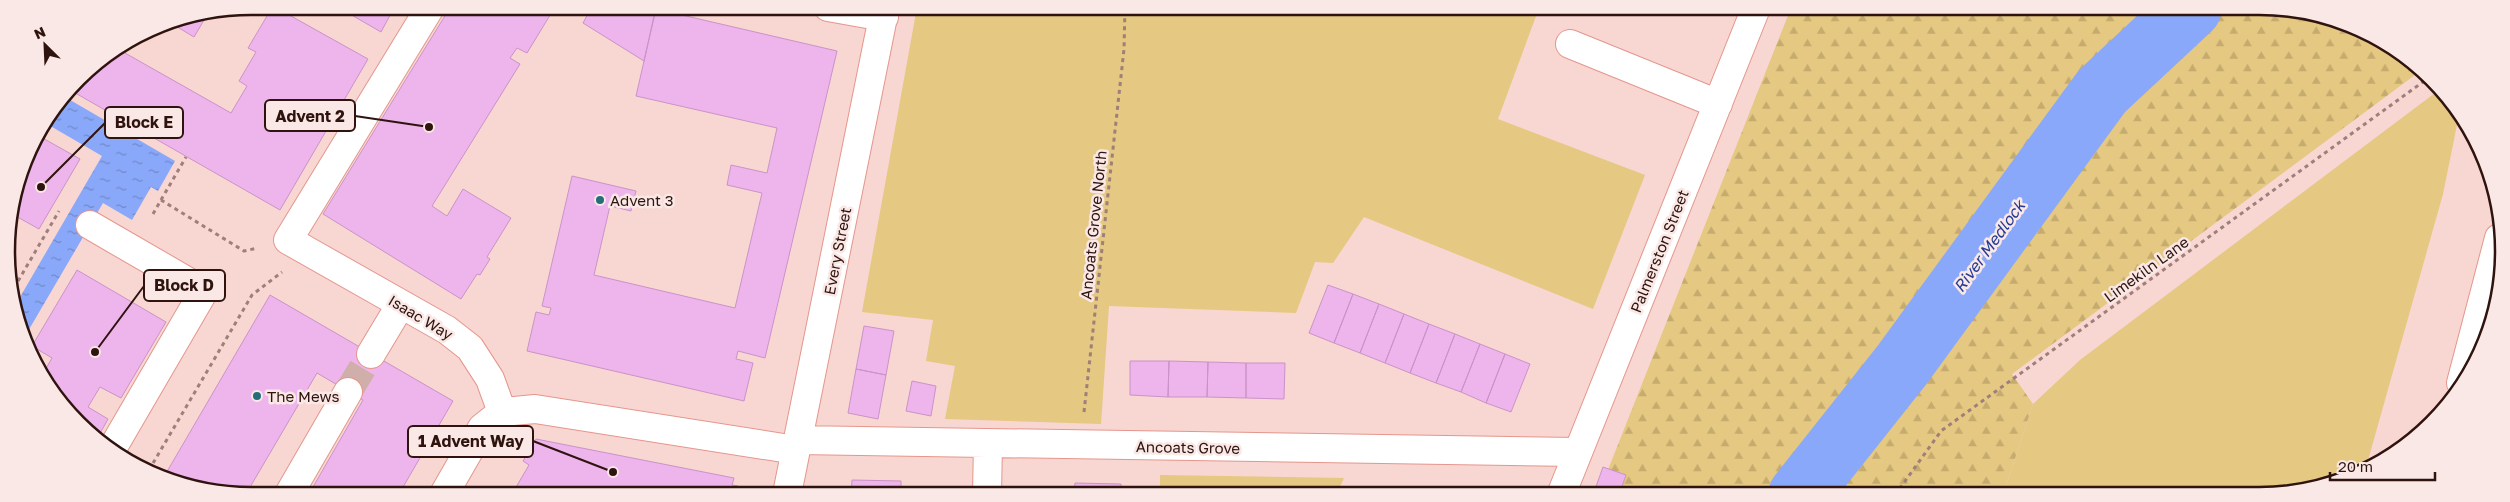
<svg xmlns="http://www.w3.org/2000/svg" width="2510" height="502" font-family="'Golos Text',sans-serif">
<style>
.grass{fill:#e5c881}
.forest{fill:url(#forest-firs)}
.water{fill:url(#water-ripples)}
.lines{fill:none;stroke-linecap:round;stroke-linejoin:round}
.river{stroke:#89a8f9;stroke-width:62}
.building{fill:#edb5eb;stroke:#ca93c8}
.minor-tunnel{stroke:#d0afaa;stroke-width:28;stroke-dasharray:28 14;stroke-linecap:butt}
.minor-casing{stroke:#e5968c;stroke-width:30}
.path{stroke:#9e7f7a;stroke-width:3;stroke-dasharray:4 4;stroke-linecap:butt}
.minor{stroke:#fff;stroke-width:28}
.poi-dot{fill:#256e78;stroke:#f9e8e5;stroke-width:2}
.labels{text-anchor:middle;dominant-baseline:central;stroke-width:5;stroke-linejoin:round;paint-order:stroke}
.poi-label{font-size:15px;fill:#2f130f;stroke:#f9e8e5;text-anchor:start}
.street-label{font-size:15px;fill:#2f130f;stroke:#f9e8e5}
.water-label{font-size:16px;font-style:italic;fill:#223a96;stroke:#f9e8e5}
.rim{fill:none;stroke:#2f130f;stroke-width:2.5}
.leader{fill:none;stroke:#2f130f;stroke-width:2}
.callout-dot{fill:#2f130f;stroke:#f9e8e5;stroke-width:2}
.callout{fill:#f9e8e5;stroke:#2f130f;stroke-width:2}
.callout-label{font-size:16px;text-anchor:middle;font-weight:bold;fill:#2f130f}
</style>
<defs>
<pattern id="forest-firs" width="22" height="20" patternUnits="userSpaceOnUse" patternTransform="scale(1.25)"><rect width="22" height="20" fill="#e5c881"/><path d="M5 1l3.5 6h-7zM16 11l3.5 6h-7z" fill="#c5ab6e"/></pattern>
<pattern id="water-ripples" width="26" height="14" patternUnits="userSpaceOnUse" patternTransform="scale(1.25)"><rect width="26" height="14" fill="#89a8f9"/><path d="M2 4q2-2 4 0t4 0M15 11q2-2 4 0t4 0" fill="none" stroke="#7088c8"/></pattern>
</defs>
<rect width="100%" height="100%" fill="#f8d6d1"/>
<path class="grass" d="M 917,7 L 1539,8 L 1498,119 L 1645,175 L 1593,309 L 1364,217 L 1333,263 L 1315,262 L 1296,313 L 1109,306 L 1101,424 L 945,419 L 955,366 L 926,361 L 933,320 L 862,312 Z
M 2439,90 L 2453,102 L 2459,115 L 2443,194 L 2365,471 L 2275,495 L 2003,495 L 2033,404 L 2080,360 Z
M 1160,475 L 1344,478 L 1336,495 L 1160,494 Z"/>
<path class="forest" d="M 1791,8 L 2175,8 L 2095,88 L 1883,362 L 1772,495 L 1598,495 Z
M 2228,8 L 2291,8 L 2381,39 L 2419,72 L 2012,374 L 2033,404 L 2003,495 L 1828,495 L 2122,107 Z"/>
<path class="water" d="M 65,97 L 175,161 L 158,191 L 151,187 L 132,220 L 103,203 L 24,338 L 19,330 L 16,304 L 102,156 L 47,124 Z"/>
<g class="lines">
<path class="river" d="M 1799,495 L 1902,365 L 2102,91 L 2191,8"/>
</g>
<path class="building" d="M 273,6 L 368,59 L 280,210 L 70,90 L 78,78 L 131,43 L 125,53 L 231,113 L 247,86 L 239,81 L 256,52 L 248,48 Z
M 336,6 L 395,6 L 381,32 Z
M 451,6 L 555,7 L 527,53 L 517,48 L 510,58 L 520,64 L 432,206 L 447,216 L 463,189 L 511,218 L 487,257 L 490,259 L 480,275 L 477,274 L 461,299 L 323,214 Z
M 580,7 L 656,7 L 644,61 L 583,23 L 589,12 Z
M 656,9 L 837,51 L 765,358 L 738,351 L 736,359 L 753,363 L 744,401 L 527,351 L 536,312 L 549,315 L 551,308 L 542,306 L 572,176 L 636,191 L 631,211 L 610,206 L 594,275 L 735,308 L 762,193 L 727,185 L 731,165 L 767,173 L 777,128 L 636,96 Z
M 207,15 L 194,37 L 169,22 Z
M 39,136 L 80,159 L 39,229 L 12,214 L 25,157 Z
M 12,214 L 18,218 L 7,236 L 7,235 Z
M 77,270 L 166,322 L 121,398 L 100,387 L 88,407 L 108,419 L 98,437 L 67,412 L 44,372 L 52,358 L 32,346 Z
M 1328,285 L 1353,294 L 1334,343 L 1309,333 Z
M 1353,294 L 1379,304 L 1360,353 L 1334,343 Z
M 270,295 L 453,401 L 399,494 L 309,494 L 363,400 L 317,373 L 246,494 L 219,494 L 165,475 Z
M 1379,304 L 1404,314 L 1385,363 L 1360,353 Z
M 1404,314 L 1429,324 L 1410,373 L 1385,363 Z
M 1429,324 L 1455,334 L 1436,383 L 1410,373 Z
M 864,326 L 894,331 L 886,375 L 856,369 Z
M 1455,334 L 1480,344 L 1461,392 L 1436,383 Z
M 1480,344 L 1505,354 L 1486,403 L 1461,392 Z
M 1505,354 L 1530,364 L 1511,412 L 1486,403 Z
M 1130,361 L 1169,361 L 1168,397 L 1130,395 Z
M 1169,361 L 1208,362 L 1207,397 L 1168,397 Z
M 1208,362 L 1246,363 L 1246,398 L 1207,397 Z
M 1246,363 L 1285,363 L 1284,399 L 1246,398 Z
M 856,369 L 886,375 L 878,419 L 848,413 Z
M 912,381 L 936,386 L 931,416 L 906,411 Z
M 536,439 L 734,478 L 732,485 L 738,486 L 737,494 L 512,494 L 529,465 L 523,461 Z
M 1603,467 L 1626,475 L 1619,495 L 1593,495 Z
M 852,480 L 901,481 L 901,494 L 851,494 Z
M 1075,483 L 1121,484 L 1121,494 L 1074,494 Z
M 1347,490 L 1359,495 L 1345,495 Z"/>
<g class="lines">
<path class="minor-tunnel" d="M 348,392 L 371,354"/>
<g class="minor-casing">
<path id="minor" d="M 431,6 L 288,240 L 447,330 L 470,348 L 490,379 L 502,412 L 535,409 L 796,450
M 828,7 L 884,17
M 1570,44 L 1718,104
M 90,225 L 204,291 L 112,449
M 371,354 L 401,304
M 2461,383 L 2499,238
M 798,440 L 1577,452
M 289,494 L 348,392
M 444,494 L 482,428 L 502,412
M 787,494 L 885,7
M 987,494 L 988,444
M 1561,495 L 1756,8"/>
</g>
<path class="path" d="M 161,200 L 186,157
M 153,214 L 161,200 L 244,251 L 258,248
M 14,288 L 59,211
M 39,365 L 46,369
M 1084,412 L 1124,49 L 1125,7
M 149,470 L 252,295 L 282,272
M 1895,495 L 1941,431 L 2427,79"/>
<use href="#minor" class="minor"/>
</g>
<g class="poi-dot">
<circle cx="600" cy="200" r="5"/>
<circle cx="257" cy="396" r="5"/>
</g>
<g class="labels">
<g class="poi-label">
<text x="610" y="200">Advent 3</text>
<text x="267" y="396">The Mews</text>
</g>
<g class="street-label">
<text transform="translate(1093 225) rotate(-84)">Ancoats Grove North</text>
<text transform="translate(837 251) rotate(-79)">Every Street</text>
<text transform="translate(1659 251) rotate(-68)">Palmerston Street</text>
<text transform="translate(2146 269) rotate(-36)">Limekiln Lane</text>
<text transform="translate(421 317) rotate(31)">Isaac Way</text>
<text transform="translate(1188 447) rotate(1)">Ancoats Grove</text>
</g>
<g class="water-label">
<text transform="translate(1989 246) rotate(-54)">River Medlock</text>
</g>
</g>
<path d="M0 0H2510V502H0ZM251 15H2259A236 236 0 0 1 2495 251V251A236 236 0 0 1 2259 487H251A236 236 0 0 1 15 251V251A236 236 0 0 1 251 15Z" fill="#f9e8e5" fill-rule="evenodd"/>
<path class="rim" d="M251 15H2259A236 236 0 0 1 2495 251V251A236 236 0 0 1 2259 487H251A236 236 0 0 1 15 251V251A236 236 0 0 1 251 15Z"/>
<path class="leader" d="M429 127L355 116M41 187L105 123M95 352L144 286M613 472L533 441"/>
<g class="callout-dot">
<circle cx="429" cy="127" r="5"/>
<circle cx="41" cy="187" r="5"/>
<circle cx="95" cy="352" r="5"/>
<circle cx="613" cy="472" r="5"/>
</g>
<g class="callout">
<rect x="265" y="100" width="90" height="31" rx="5"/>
<rect x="105" y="107" width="78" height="31" rx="5"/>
<rect x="144" y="270" width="81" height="31" rx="5"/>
<rect x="408" y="426" width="125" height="31" rx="5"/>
</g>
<g class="callout-label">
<text x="310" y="122">Advent 2</text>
<text x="144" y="128">Block E</text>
<text x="184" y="291">Block D</text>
<text x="471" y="447">1 Advent Way</text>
</g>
<g transform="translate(45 45) rotate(336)" stroke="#f9e8e5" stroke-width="4" paint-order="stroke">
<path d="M0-4L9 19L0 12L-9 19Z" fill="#2f130f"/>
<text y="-8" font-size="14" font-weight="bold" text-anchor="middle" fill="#2f130f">N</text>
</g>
<path d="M2330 472v8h105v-8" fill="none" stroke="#2f130f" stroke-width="2.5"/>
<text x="2338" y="472" font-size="15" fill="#2f130f" stroke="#f9e8e5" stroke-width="4" paint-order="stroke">20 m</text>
</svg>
